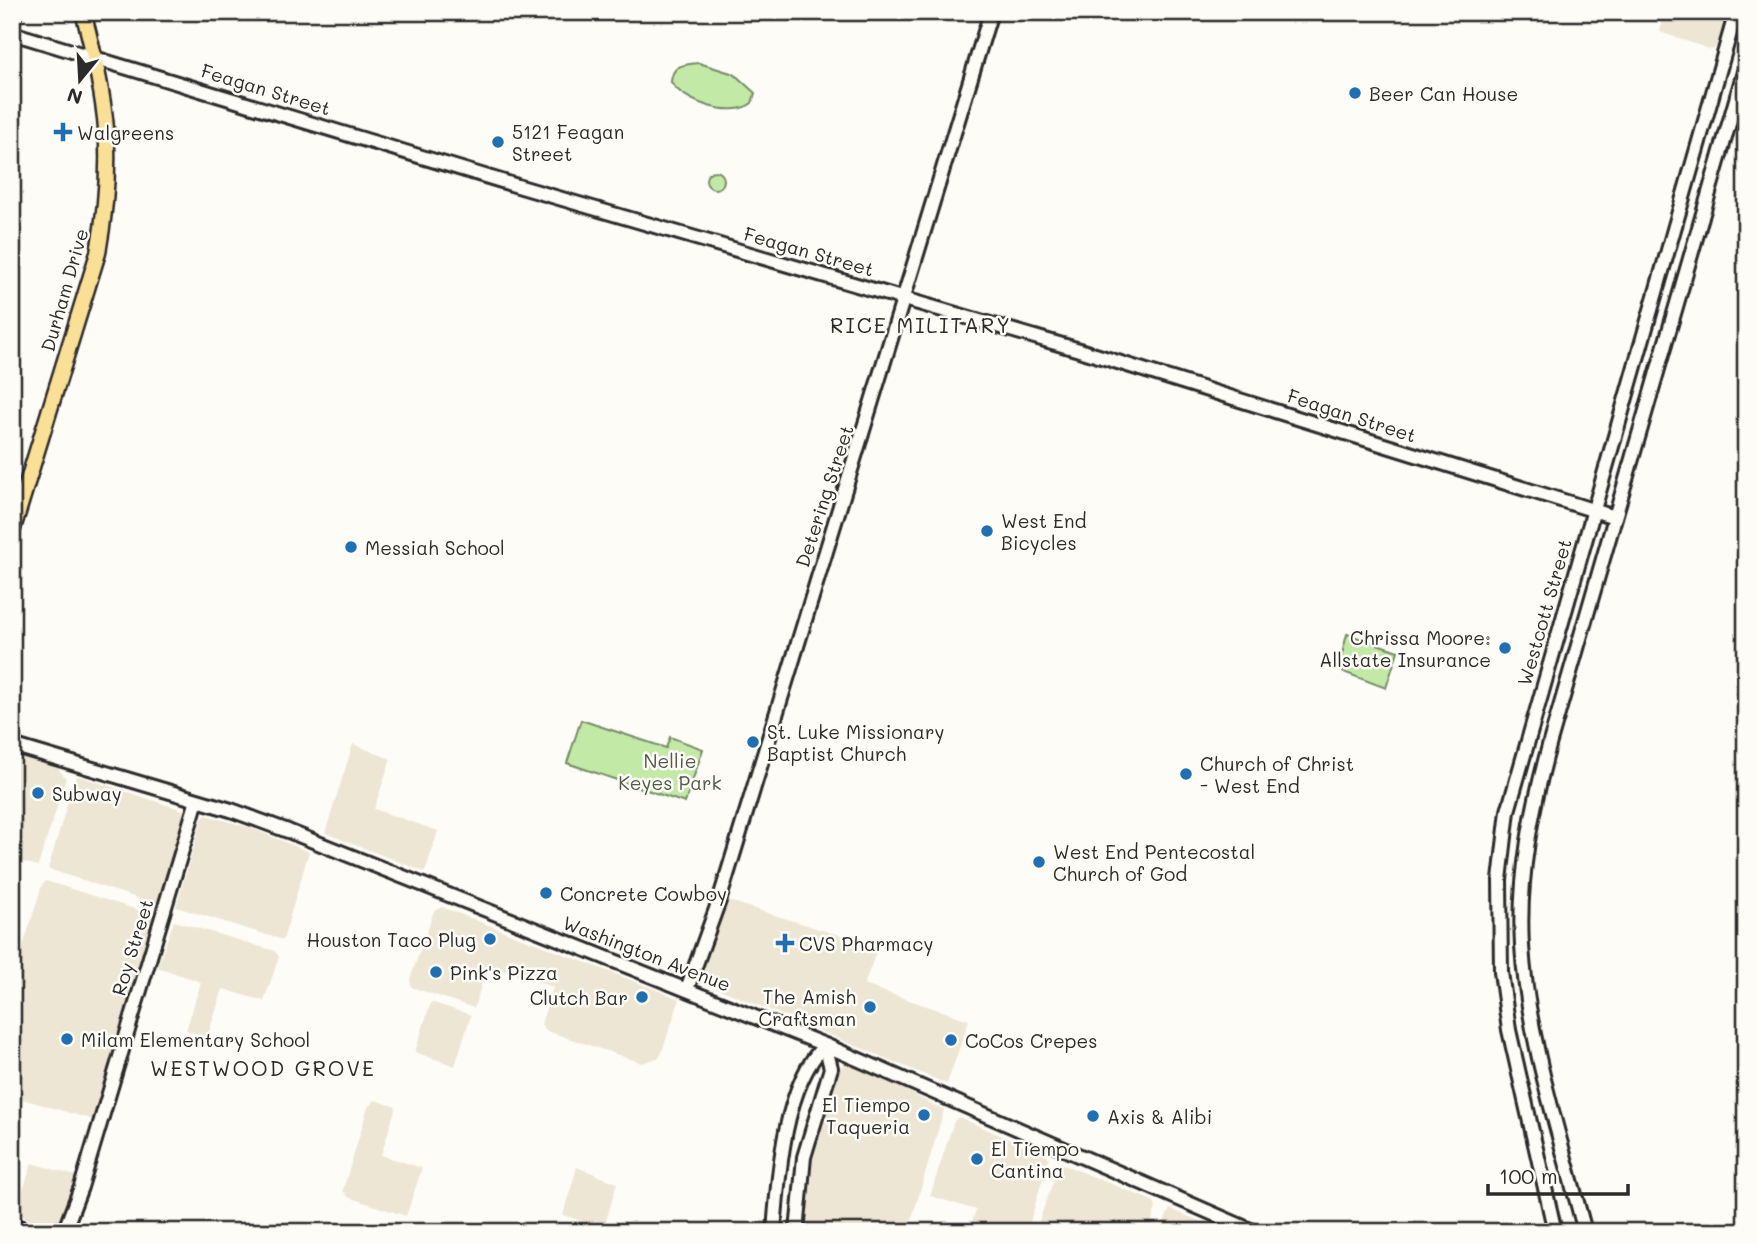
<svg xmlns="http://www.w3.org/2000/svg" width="1758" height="1244" font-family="Mali,sans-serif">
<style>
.built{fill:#eee6d4}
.green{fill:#c2eaa6;stroke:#768a68;stroke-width:2}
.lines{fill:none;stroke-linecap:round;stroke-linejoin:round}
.secondary-casing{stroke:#2b2b2b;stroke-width:18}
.primary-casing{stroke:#2b2b2b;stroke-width:19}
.secondary{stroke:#fdfcf7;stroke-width:12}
.primary{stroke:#fadf96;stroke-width:14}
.rail-casing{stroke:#2b2b2b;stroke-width:5}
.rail{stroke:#fdfcf7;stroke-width:2.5;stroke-dasharray:8;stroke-linecap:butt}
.poi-dot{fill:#1f6fb2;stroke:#fdfcf7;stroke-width:2.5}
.labels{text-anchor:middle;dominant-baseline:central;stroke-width:5;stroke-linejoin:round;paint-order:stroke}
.street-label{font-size:19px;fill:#2b2b2b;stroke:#fdfcf7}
.poi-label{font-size:19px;fill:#2b2b2b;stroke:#fdfcf7;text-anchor:start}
.park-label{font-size:19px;fill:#515b4a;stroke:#fdfcf7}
.neighbourhood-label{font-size:21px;letter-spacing:2px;fill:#2b2b2b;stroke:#fdfcf7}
</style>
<rect width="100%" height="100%" fill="#fdfcf7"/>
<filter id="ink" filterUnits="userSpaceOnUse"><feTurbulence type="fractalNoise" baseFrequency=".0143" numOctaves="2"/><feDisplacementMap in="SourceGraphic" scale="14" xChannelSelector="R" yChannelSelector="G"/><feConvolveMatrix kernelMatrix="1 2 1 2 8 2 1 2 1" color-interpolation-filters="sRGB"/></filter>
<g filter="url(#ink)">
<path class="built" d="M 1663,12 L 1729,12 L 1719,45 L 1712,50 L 1660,32 Z
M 353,744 L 391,759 L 374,809 L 438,831 L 425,872 L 325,833 Z
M 12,754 L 58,768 L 66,779 L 38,866 L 12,859 Z
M 78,776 L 186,811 L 160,903 L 155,904 L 48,869 L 74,781 Z
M 206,815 L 251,828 L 309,852 L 283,940 L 176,907 L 202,819 Z
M 46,881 L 157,916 L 98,1115 L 94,1120 L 12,1096 L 12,982 L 42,885 Z
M 726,900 L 878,947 L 864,985 L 969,1020 L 947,1084 L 698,980 Z
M 442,907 L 680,999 L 660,1057 L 642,1063 L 547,1031 L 541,1024 L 553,987 L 488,965 L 474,1008 L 411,987 L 410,979 L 434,911 Z
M 174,921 L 275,951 L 279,957 L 264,1001 L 223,989 L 207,1038 L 186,1030 L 201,982 L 157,967 Z
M 431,1002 L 471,1015 L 455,1066 L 415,1052 Z
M 845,1064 L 873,1074 L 944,1110 L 908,1232 L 801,1232 L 808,1164 L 835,1072 Z
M 375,1100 L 396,1107 L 381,1155 L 422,1168 L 406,1216 L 348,1197 L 343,1190 L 368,1107 Z
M 959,1117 L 1049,1157 L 1027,1232 L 1005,1232 L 972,1221 L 976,1210 L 930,1196 L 954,1121 Z
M 32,1163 L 79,1177 L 62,1232 L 49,1232 L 16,1212 Z
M 1060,1163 L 1153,1201 L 1156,1207 L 1149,1232 L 1114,1232 L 1091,1223 L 1087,1232 L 1036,1229 Z
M 577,1167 L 617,1183 L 604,1228 L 563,1215 Z
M 1170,1209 L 1173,1210 L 1225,1232 L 1159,1232 Z"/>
<path class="green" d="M 699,63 L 734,74 L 755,93 L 752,103 C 732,119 683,102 671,82 C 672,64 684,65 699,63 Z
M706 180a9 9 0 1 1 18 0a9 9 0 1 1-18 0Z
M 1347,634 L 1398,651 L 1386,688 L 1338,670 Z
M 581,720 L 666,748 L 670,737 L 703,749 L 685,803 L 567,763 Z"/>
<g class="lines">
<g class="secondary-casing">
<path id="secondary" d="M 12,33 L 521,187 L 1076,349 L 1615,517
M 12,745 L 231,810 L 288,831 L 825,1045 L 1255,1232
M 687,989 L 720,898 L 991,12
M 64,1232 L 81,1187 L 197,800
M 774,1232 C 778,1177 784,1084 825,1045
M 797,1232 L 804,1157 L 831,1068 L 825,1045
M 1555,1232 L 1509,1030 L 1501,972 L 1500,880 L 1508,811 L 1736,12
M 1585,1232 C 1561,1139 1528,1043 1522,946 C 1518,877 1532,808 1550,742 L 1746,65"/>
</g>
<g class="primary-casing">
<path id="primary" d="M 12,20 L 15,12
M 12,532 L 98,253 C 115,157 108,105 83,12"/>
</g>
<use href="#secondary" class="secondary"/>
<use href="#primary" class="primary"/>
<g class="rail-casing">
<path id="rail" d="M 12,1215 L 40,1232"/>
</g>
<use href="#rail" class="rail"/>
</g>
</g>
<g class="poi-dot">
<circle cx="1355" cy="93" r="7"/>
<path d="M59.5 121.5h7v7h7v7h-7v7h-7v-7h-7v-7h7z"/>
<circle cx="498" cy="142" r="7"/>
<circle cx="987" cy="531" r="7"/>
<circle cx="351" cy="547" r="7"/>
<circle cx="1505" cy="648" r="7"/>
<circle cx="753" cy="742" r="7"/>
<circle cx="1186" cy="774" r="7"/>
<circle cx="38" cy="793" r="7"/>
<circle cx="1039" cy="862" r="7"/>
<circle cx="546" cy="893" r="7"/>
<circle cx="490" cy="939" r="7"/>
<path d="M781.5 932.5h7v7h7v7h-7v7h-7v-7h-7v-7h7z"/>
<circle cx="436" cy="972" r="7"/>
<circle cx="642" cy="997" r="7"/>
<circle cx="870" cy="1007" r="7"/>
<circle cx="67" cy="1039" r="7"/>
<circle cx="951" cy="1040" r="7"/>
<circle cx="924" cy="1115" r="7"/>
<circle cx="1093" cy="1116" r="7"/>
<circle cx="977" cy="1159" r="7"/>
</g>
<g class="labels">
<g class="street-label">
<text transform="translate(266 89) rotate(17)">Feagan Street</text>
<text transform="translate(809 251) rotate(16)">Feagan Street</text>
<text transform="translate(64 290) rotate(-74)">Durham Drive</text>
<text transform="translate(1352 415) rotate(18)">Feagan Street</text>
<text transform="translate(824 496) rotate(-72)">Detering Street</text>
<text transform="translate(1544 612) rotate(-74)">Westcott Street</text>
<text transform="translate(132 947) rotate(-73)">Roy Street</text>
<text transform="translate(647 953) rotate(21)">Washington Avenue</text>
</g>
<g class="poi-label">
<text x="1369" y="93">Beer Can House</text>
<text x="512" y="131">5121 Feagan<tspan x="512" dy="22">Street</tspan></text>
<text x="77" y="132">Walgreens</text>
<text x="1001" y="520">West End<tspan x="1001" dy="22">Bicycles</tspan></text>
<text x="365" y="547">Messiah School</text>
<text x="1491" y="637" text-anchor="end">Chrissa Moore:<tspan x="1491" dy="22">Allstate Insurance</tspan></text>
<text x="767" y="731">St. Luke Missionary<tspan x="767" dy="22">Baptist Church</tspan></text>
<text x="1200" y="763">Church of Christ<tspan x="1200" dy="22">- West End</tspan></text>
<text x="52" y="793">Subway</text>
<text x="1053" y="851">West End Pentecostal<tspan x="1053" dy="22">Church of God</tspan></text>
<text x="560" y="893">Concrete Cowboy</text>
<text x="476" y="939" text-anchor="end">Houston Taco Plug</text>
<text x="799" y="943">CVS Pharmacy</text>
<text x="450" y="972">Pink's Pizza</text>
<text x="856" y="996" text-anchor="end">The Amish<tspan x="856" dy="22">Craftsman</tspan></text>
<text x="628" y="997" text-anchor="end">Clutch Bar</text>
<text x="81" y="1039">Milam Elementary School</text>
<text x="965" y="1040">CoCos Crepes</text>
<text x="910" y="1104" text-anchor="end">El Tiempo<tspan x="910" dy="22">Taqueria</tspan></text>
<text x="1107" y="1116">Axis &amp; Alibi</text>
<text x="991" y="1148">El Tiempo<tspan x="991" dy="22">Cantina</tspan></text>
</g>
<g class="park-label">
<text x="670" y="760">Nellie<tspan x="670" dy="22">Keyes Park</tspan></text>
</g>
<g class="neighbourhood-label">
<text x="921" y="324">RICE MILITARY</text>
<text x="263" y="1067">WESTWOOD GROVE</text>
</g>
</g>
<rect width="1758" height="1244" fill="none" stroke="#fdfcf7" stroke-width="42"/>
<rect x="21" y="21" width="1716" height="1202" fill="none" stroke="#2b2b2b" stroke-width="2.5" filter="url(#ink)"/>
<g transform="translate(80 80) rotate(198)" stroke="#fdfcf7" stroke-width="5" paint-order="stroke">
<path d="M0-5L12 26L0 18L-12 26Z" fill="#2b2b2b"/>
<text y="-10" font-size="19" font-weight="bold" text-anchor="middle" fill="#2b2b2b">N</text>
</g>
<path d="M1488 1184v10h140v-10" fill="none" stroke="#2b2b2b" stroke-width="3.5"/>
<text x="1499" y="1184" font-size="21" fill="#2b2b2b" stroke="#fdfcf7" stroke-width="5" paint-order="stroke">100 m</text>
</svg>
